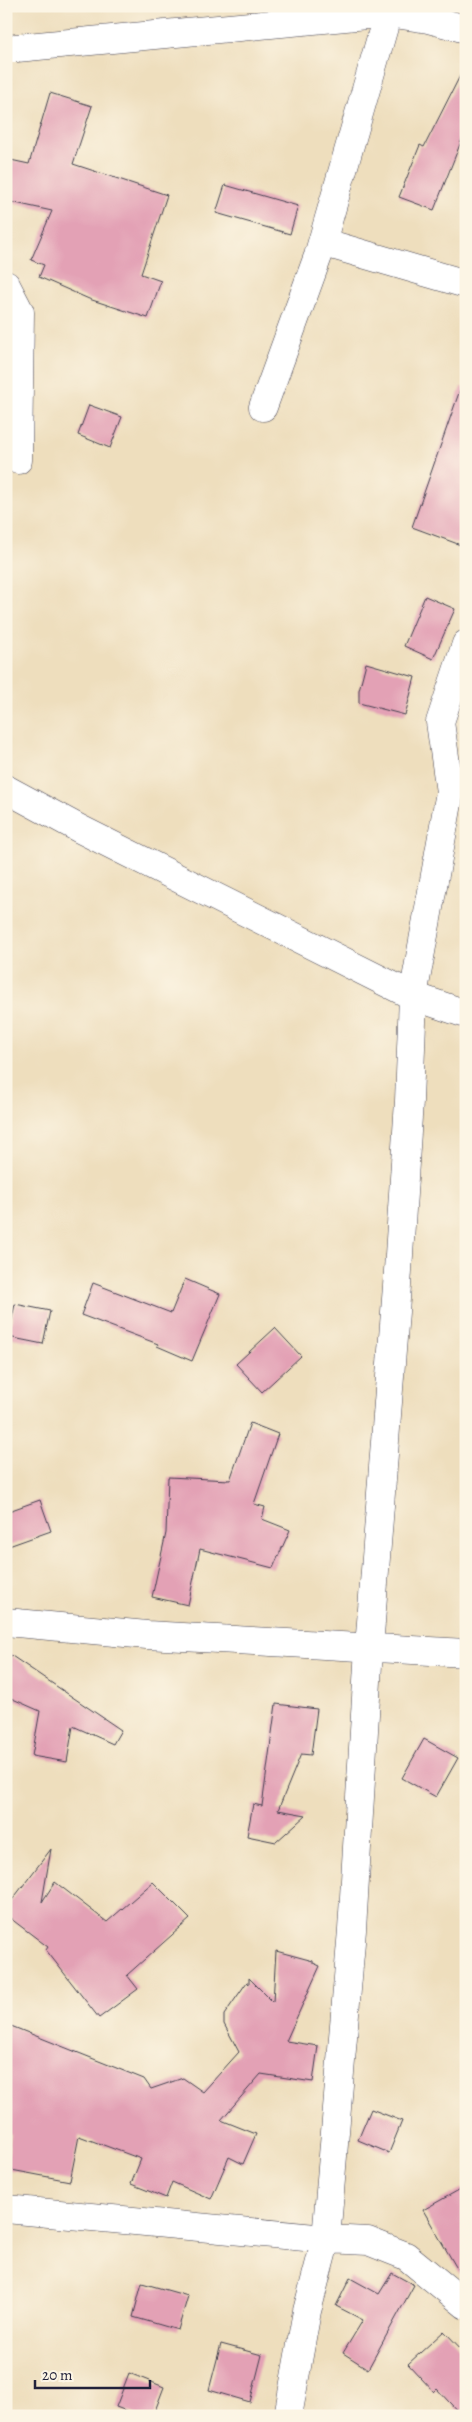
<svg xmlns="http://www.w3.org/2000/svg" width="472" height="2422" font-family="Alegreya,serif">
<style>
.building{fill:#e3a1b5}
.lines{fill:none;stroke-linecap:round;stroke-linejoin:round}
.minor-casing{stroke:#413e4e;stroke-width:29}
.minor{stroke:#fff;stroke-width:28}
</style>
<rect width="100%" height="100%" fill="#fcf5e5"/>
<filter id="ink" filterUnits="userSpaceOnUse"><feTurbulence type="fractalNoise" baseFrequency=".02" numOctaves="2"/><feDisplacementMap in="SourceGraphic" scale="10" xChannelSelector="R" yChannelSelector="G"/><feConvolveMatrix kernelMatrix="1 2 1 2 8 2 1 2 1" color-interpolation-filters="sRGB"/></filter>
<filter id="wash" filterUnits="userSpaceOnUse"><feTurbulence type="fractalNoise" baseFrequency=".0096" numOctaves="4" result="noise"/><feDisplacementMap in="SourceGraphic" scale="20" xChannelSelector="R" yChannelSelector="G"/><feGaussianBlur stdDeviation="1.12" result="paint"/><feColorMatrix in="noise" values="0 0 0 0 0 0 0 0 0 0 0 0 0 0 0 0 0 1.4 0 .05"/><feComposite in="paint" operator="in"/></filter>
<g filter="url(#wash)">
<rect width="100%" height="100%" fill="#eedebd"/>
<g id="blocks">
<path class="building" d="M 466,64 L 466,129 L 434,210 L 399,197 L 420,145 L 424,147 Z
M 50,93 L 92,106 L 73,164 L 167,195 L 141,274 L 161,281 L 148,318 L 89,299 L 39,277 L 44,265 L 31,260 L 52,211 L 6,201 L 6,159 L 29,164 Z
M 225,185 L 298,206 L 290,234 L 216,213 Z
M 461,387 L 466,388 L 466,547 L 412,527 Z
M 89,405 L 122,417 L 110,448 L 78,435 Z
M 425,596 L 455,609 L 433,659 L 404,646 Z
M 366,663 L 415,677 L 405,715 L 359,703 L 359,690 Z
M 185,1279 L 220,1294 L 192,1361 L 157,1346 L 158,1344 L 81,1315 L 93,1283 L 171,1313 Z
M 15,1304 L 50,1311 L 43,1344 L 8,1337 Z
M 275,1328 L 301,1356 L 262,1392 L 236,1364 Z
M 250,1423 L 278,1434 L 254,1504 L 265,1507 L 262,1519 L 290,1530 L 273,1568 L 200,1549 L 188,1605 L 152,1597 L 166,1533 L 168,1477 L 230,1480 Z
M 40,1500 L 51,1531 L 6,1547 L 6,1512 Z
M 6,1652 L 121,1730 L 113,1744 L 73,1726 L 67,1762 L 32,1756 L 40,1711 L 6,1696 Z
M 276,1704 L 317,1709 L 311,1755 L 301,1754 L 278,1810 L 306,1815 L 276,1842 L 247,1836 L 253,1804 L 262,1806 Z
M 424,1739 L 458,1758 L 436,1797 L 402,1778 Z
M 51,1849 L 42,1902 L 55,1882 L 107,1922 L 153,1882 L 190,1919 L 127,1975 L 138,1989 L 99,2018 L 46,1950 L 48,1947 L 6,1915 L 6,1908 Z
M 276,1951 L 313,1961 L 313,1963 L 320,1966 L 286,2041 L 318,2046 L 313,2082 L 261,2074 L 221,2120 L 256,2134 L 243,2164 L 229,2157 L 211,2199 L 172,2182 L 166,2198 L 131,2184 L 141,2159 L 79,2136 L 70,2181 L 6,2169 L 11,2134 L 6,2133 L 6,2024 L 144,2079 L 151,2089 L 183,2078 L 203,2092 L 239,2052 L 224,2024 L 224,2015 L 247,1982 L 249,1984 L 249,1978 L 273,2002 Z
M 371,2109 L 402,2121 L 389,2153 L 358,2140 Z
M 466,2186 L 466,2284 L 423,2210 Z
M 392,2273 L 414,2285 L 368,2369 L 343,2353 L 363,2320 L 336,2306 L 350,2278 L 379,2294 Z
M 142,2283 L 188,2296 L 178,2330 L 133,2317 Z
M 444,2331 L 466,2354 L 466,2416 L 462,2416 L 437,2389 L 434,2392 L 408,2364 Z
M 221,2344 L 262,2355 L 250,2402 L 209,2390 Z
M 129,2373 L 164,2387 L 153,2416 L 140,2416 L 116,2407 Z"/>
</g>
</g>
<g filter="url(#ink)">
<use href="#blocks" fill-opacity="0" stroke="#413e4e" stroke-width="1"/>
<g class="lines">
<g class="minor-casing">
<path id="minor" d="M 6,49 L 388,13 L 428,19 L 466,29
M 322,242 L 466,284
M 6,285 L 20,312 L 18,460
M 263,407 L 318,256 L 388,13
M 6,789 L 80,829 L 413,996 L 466,1014
M 6,1622 L 147,1635 L 466,1653
M 6,2209 L 326,2239 L 368,2241 L 406,2256 L 466,2305
M 288,2416 L 307,2311 L 326,2239 L 352,1930 L 369,1648 L 397,1286 L 409,1101 L 413,996 L 450,792 L 440,722 L 466,644"/>
</g>
<use href="#minor" class="minor"/>
</g>
</g>
<rect width="472" height="2422" fill="none" stroke="#fcf5e5" stroke-width="25"/>
<path d="M35 2380v8h115v-8" fill="none" stroke="#22223b" stroke-width="2.5"/>
<text x="42" y="2380" font-size="15" fill="#22223b" stroke="#fcf5e5" stroke-width="4" paint-order="stroke">20 m</text>
</svg>
